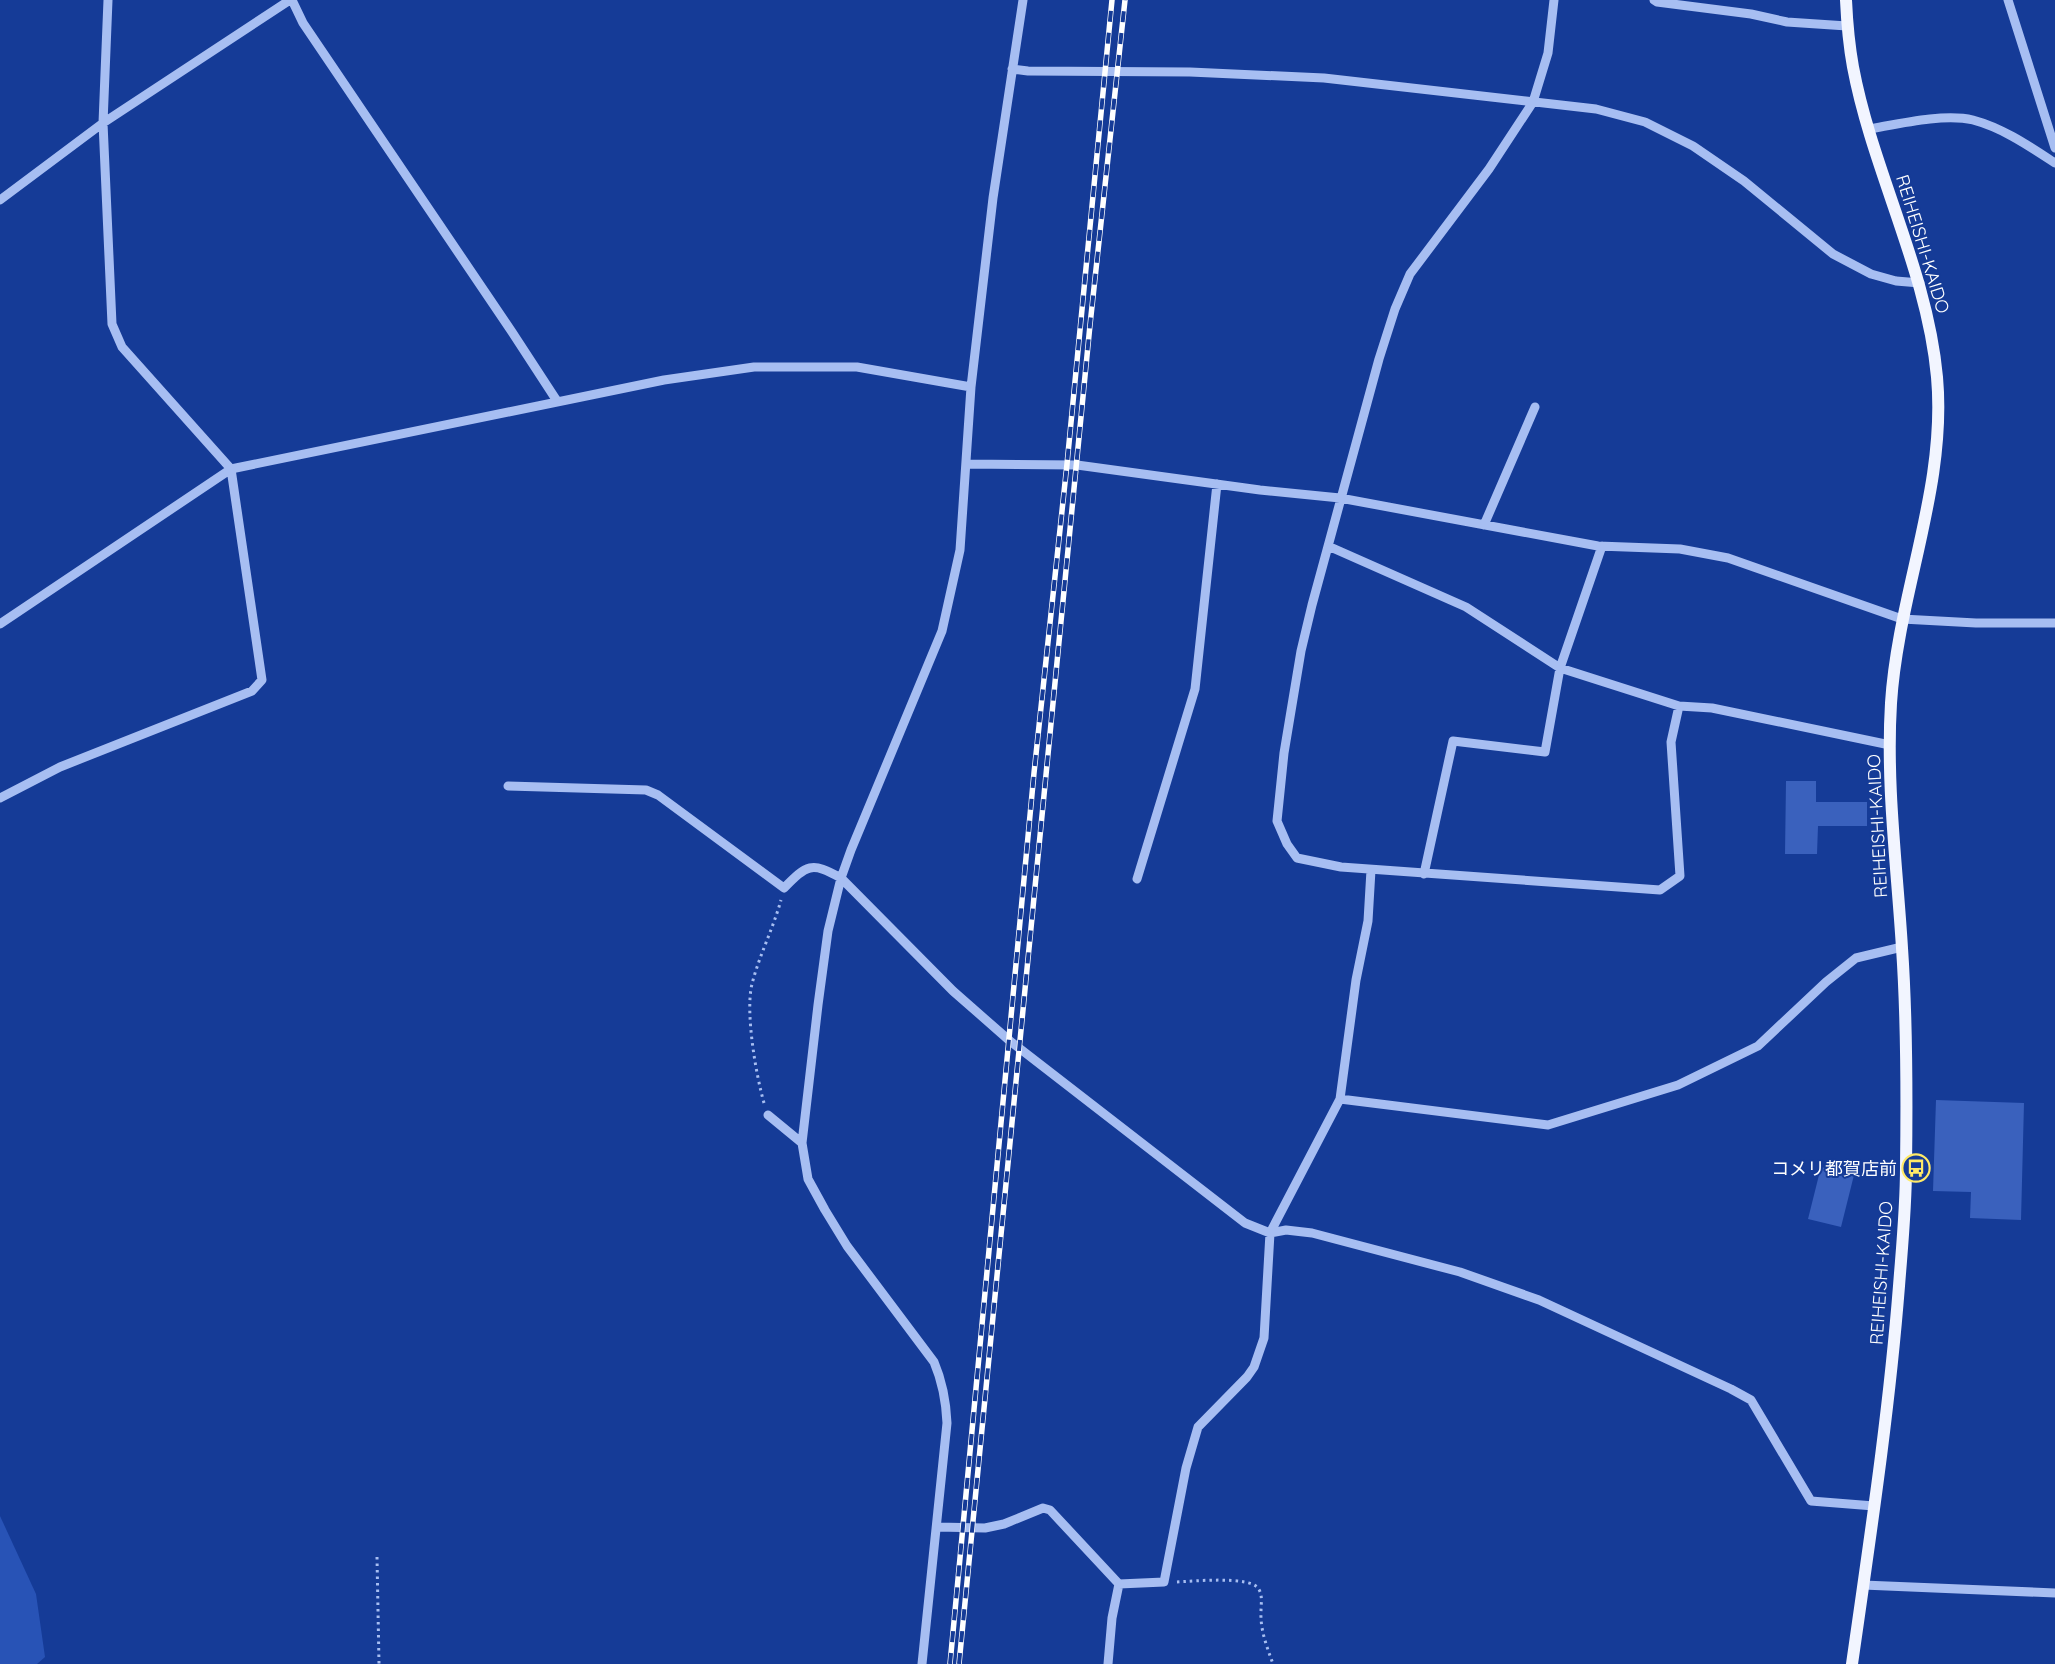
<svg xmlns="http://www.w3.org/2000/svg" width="2055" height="1664" font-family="Quicksand,'Noto Sans JP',sans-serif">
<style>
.green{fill:#2853b6}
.building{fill:#3a61bd}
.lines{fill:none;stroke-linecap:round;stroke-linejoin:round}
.path{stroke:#a7bef2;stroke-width:3;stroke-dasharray:2.5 4;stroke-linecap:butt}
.minor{stroke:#a7bef2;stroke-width:9}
.major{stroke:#f2f5ff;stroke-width:12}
.rail-casing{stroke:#fff;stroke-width:5.5}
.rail{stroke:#153b97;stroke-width:4;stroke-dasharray:11;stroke-linecap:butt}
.labels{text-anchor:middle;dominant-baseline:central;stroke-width:4;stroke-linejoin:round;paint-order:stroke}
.street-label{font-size:18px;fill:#fff;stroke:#153b97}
.poi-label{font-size:18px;fill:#fff;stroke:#153b97;text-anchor:end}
</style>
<rect width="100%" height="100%" fill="#153b97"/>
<path class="green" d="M 0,1516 L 36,1594 L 45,1657 L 37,1664 L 0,1664 Z"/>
<path class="building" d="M 1786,781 L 1816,781 L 1816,802 L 1867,802 L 1867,826 L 1818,826 L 1817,854 L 1785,854 Z
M 1936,1100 L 2024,1103 L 2021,1220 L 1970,1218 L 1971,1192 L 1933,1191 Z
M 1821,1167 L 1854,1175 L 1841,1227 L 1808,1219 Z"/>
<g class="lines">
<path class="path" d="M 764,1103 C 756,1075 745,1012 752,984 C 759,956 773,929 781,900
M 377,1557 L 379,1664
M 1177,1582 C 1193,1581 1249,1576 1258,1588 C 1263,1595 1261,1603 1261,1611 C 1260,1630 1267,1647 1273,1664"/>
<path class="minor" d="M 292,0 L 303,23 L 512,332 L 557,401
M 1554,0 L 1548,53 L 1533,102 L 1489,169 L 1410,274 L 1395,309 L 1379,359 L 1312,605 L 1301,651 L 1284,753 L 1277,821 L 1287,844 L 1297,858 L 1341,867 L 1660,890 L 1680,876 L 1671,742 L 1679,706 L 1712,708 L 1890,745
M 1654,0 L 1657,2 L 1751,14 L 1787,22 L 1847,26
M 2008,0 L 2055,148
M 1012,69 L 1028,71 L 1190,72 L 1324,78 L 1596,109 L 1645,122 L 1693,146 L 1744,181 L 1833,254 L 1871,274 L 1896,281 L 1920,283
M 1869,129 C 1898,124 1944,113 1973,120 C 2003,128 2029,146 2055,163
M 0,200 L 103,123 L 290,0
M 966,464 L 1077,465 L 1260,490 L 1340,498 L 1598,546 L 1680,549 L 1728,558 L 1902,619 L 1976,623 L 2055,623
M 1484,525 L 1535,407
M 1328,546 L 1466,607 L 1560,668 L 1679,706
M 0,624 L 231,469 L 664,380 L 754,367 L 857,367 L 971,387
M 508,786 L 646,790 L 658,795 L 784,888 C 807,865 811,861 841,878 L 953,991 L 1010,1041 L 1245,1223 L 1270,1233 L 1340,1099 L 1356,980 L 1368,921 L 1371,870
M 0,798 L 60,767 L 252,691 L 262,680 L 231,469 L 122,347 L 112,324 L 103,123 L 108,0
M 1424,874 L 1453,741 L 1545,752 L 1560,668 L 1602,546
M 1137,879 L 1195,689 L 1217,484
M 1340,1099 L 1548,1125 L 1678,1085 L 1758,1046 L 1826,982 L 1856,958 L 1902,947
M 768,1115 L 802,1143
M 937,1527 L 985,1528 L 1004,1524 L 1043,1508 L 1050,1510 L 1119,1584 L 1164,1582 L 1186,1468 L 1198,1427 L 1247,1377 L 1254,1367 L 1264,1338 L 1270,1233 L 1286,1230 L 1312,1233 L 1460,1272 L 1539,1300 L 1731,1389 L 1751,1400 L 1811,1501 L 1874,1506
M 1863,1585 L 2055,1593
M 922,1664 L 947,1423 C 946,1401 943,1383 934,1362 L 847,1246 L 825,1210 L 808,1179 L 802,1143 L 818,1005 L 828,931 L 841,878 L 851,850 L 942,631 L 960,550 L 971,387 L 993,198 L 1023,0
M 1108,1664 L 1112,1618 L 1119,1584"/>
<path class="major" d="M 1846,0 C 1847,22 1849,45 1853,67 C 1873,173 1927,269 1937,377 C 1947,488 1898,593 1891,703 C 1886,785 1897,866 1902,948 C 1907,1021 1907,1095 1906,1168 C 1906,1207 1902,1247 1899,1286 C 1889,1413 1870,1538 1852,1664"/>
<g class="rail-casing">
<path id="rail" d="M 950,1664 L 1034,773 L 1067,464 L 1112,0
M 959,1664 L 1090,325 L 1125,0"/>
</g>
<use href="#rail" class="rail"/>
</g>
<defs>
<g id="bus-ring" transform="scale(1.4375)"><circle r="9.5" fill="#153b97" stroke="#ffea68" stroke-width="1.5"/><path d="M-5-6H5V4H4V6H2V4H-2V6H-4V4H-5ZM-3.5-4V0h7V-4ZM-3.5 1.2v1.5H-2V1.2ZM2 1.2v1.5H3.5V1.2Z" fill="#ffea68"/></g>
</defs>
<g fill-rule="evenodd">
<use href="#bus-ring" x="1916" y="1168"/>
</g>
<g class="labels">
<g class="street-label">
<text transform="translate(1923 244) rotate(73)">REIHEISHI-KAIDO</text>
<text transform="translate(1877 826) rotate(-93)">REIHEISHI-KAIDO</text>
<text transform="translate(1881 1273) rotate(-86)">REIHEISHI-KAIDO</text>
</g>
<g class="poi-label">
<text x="1897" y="1168">コメリ都賀店前</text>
</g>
</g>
</svg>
